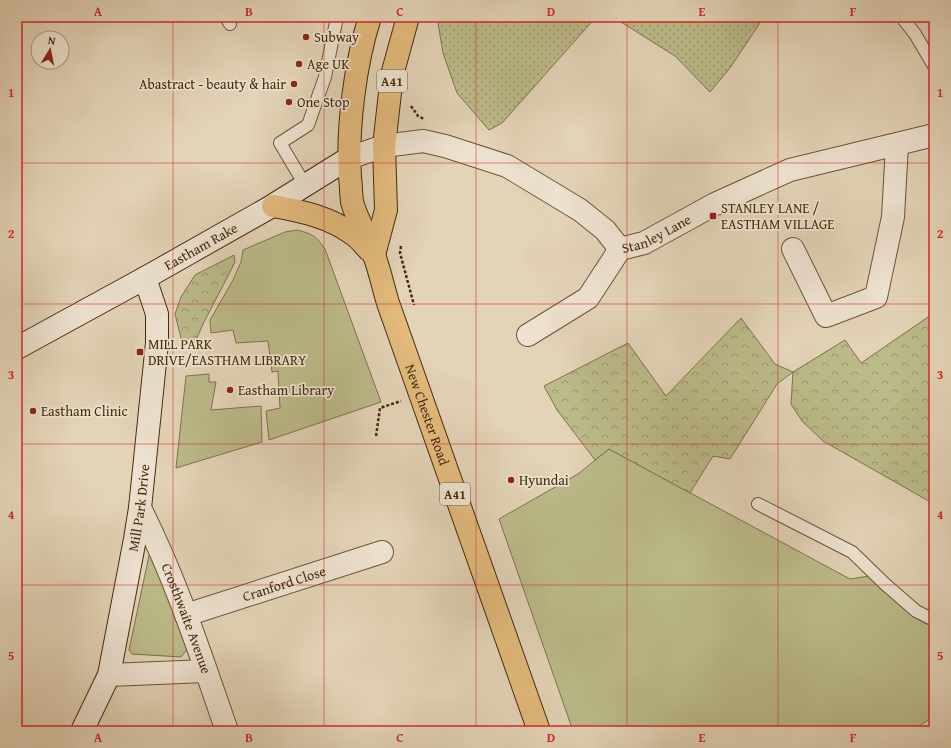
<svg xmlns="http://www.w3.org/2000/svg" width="951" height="748" font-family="'Gentium Book Plus',serif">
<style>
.grass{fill:#bbba89;stroke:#80724a}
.forest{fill:url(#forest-crowns);stroke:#80724a}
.park{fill:url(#park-dots);stroke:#80724a}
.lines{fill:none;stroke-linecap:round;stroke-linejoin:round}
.lane-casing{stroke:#6c5536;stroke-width:14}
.street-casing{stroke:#6c5536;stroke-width:24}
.secondary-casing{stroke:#452b0b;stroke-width:24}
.highway-casing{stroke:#452b0b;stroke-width:24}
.path{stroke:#452b0b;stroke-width:2.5;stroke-dasharray:3 2;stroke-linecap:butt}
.lane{stroke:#ede2d0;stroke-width:12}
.street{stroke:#ede2d0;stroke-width:22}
.secondary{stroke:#ede2d0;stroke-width:22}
.highway{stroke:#e2ba7c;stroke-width:22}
.grid{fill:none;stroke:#d62828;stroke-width:1;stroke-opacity:0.55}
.poi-dot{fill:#8f2418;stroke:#ede2d0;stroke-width:1.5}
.labels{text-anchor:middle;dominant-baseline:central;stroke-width:3.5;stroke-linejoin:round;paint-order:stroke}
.shield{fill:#ede2d0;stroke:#776246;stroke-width:1}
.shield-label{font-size:13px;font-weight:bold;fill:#452b0b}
.poi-label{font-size:14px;fill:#452b0b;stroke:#ede2d0;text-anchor:start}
.street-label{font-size:14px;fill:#452b0b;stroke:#ede2d0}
.neatline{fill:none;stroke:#d62828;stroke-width:1.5}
.grid-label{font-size:13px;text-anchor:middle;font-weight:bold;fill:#d62828}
</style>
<defs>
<pattern id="forest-crowns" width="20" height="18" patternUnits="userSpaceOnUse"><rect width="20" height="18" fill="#bbba89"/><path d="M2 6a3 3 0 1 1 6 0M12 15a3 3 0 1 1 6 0" fill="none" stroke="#9a976e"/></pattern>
<pattern id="park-dots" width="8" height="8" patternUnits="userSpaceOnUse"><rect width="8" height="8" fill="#bbba89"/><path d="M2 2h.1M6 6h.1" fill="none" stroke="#9a976e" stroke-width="1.8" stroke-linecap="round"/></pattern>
</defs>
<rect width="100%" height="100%" fill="#e3d3b7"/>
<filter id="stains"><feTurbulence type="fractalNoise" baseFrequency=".005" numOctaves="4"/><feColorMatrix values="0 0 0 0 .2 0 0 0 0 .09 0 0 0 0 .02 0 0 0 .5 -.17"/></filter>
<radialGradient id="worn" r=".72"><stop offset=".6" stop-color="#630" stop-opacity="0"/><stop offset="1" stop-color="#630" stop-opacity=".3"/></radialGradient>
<path class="grass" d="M 297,230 C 313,234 316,236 325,249 L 381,402 L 269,440 L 266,411 L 280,408 L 278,371 L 272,372 L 268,341 L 236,343 L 233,330 L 211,333 L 210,320 L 232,282 L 241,262 L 243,250 L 285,232 Z
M 209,374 L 209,382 L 216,382 L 211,410 L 261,406 L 262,442 L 176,468 L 186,376 Z
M 609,449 L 850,579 L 869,576 C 887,592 911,619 934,627 L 934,716 L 912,731 L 573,731 L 499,519 L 578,474 Z
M 150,551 L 189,647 L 181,657 L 132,654 L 129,650 Z"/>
<path class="forest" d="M 234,255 L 235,262 L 229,274 L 204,322 L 195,342 L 183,346 L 175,314 L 181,297 L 195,275 Z
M 934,313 L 934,504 L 823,441 L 802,421 L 791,404 L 793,372 L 777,384 L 730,459 L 713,456 L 690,493 L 609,449 L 595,460 L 557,410 L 544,386 L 628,343 L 666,396 L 741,318 L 775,364 L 793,372 L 845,340 L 861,363 Z"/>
<path class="park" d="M 441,17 L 596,17 L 502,123 L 489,130 L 457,93 L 443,53 L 438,23 Z
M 613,17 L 764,17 L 730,68 L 710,92 L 675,56 Z"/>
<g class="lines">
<g class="lane-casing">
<path id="lane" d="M 226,17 L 230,24
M 904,20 L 915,34 L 934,66
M 305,185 L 280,143 L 308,125 L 325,77 L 337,17
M 758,504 L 852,552 L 885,584 L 916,611 L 934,620"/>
</g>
<g class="street-casing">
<g id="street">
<path id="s1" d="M 384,146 L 423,141 L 445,146 L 507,166 L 580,210 L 605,230 L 620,249 L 644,243 L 715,204 L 790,170 L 934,135"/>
<path d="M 793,249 L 826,316 L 876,297 L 893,217 L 897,145"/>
<path d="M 528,335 L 588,298 L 620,249"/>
<path id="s2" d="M 140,508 C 176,579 201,656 227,731"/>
<path id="s3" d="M 186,615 L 382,552"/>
<path d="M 109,675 L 206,671"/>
</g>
</g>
<g class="secondary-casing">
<g id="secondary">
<path id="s4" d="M 17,348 L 145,278 L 267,209 L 349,158 L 384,146"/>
<path id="s5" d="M 82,731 L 109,675 L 135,539 L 140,508 L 157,343 L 157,314 L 145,278"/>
</g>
</g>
<g class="highway-casing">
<g id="highway">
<path id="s6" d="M 370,17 C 355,64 347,128 350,177 C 351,185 351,194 352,202 C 357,220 368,237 374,255 C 380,271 383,287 388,303 L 539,731"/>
<path d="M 273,206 C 301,211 330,217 354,235 C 360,239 364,245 369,250"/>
<path d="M 374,255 L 386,210 L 384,146 L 392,75 L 408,17"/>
</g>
</g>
<path class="path" d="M 411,106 L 418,116 L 424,119
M 401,246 L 400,253 L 414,305
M 376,436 L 380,408 L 401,401"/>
<use href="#lane" class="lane"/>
<use href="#street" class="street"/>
<use href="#secondary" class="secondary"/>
<use href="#highway" class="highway"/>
</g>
<path class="grid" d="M 173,17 L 173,731M 324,17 L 324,731M 476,17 L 476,731M 627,17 L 627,731M 778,17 L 778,731M 17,163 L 934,163M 17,304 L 934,304M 17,444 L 934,444M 17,585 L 934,585"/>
<g class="poi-dot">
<circle cx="306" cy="37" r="4"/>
<circle cx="299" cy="64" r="4"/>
<circle cx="294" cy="84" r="4"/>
<circle cx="289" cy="102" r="4"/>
<rect x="709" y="212" width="8" height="8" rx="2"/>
<rect x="136" y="348" width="8" height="8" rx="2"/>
<circle cx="230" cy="390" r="4"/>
<circle cx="33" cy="411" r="4"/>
<circle cx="511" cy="480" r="4"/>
</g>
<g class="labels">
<g class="shield">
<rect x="377" y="70" width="30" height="22" rx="3"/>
<rect x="440" y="483" width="30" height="22" rx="3"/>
</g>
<g class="shield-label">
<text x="392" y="81">A41</text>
<text x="455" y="494">A41</text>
</g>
<g class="poi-label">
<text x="314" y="37">Subway</text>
<text x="307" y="64">Age UK</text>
<text x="286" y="84" text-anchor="end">Abastract - beauty &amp; hair</text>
<text x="297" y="102">One Stop</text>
<text x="721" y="208">STANLEY LANE /<tspan x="721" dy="16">EASTHAM VILLAGE</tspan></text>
<text x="148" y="344">MILL PARK<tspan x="148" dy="16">DRIVE/EASTHAM LIBRARY</tspan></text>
<text x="238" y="390">Eastham Library</text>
<text x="41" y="411">Eastham Clinic</text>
<text x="519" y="480">Hyundai</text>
</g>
<g class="street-label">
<text stroke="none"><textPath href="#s1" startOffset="308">Stanley Lane</textPath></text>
<text stroke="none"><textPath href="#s4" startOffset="210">Eastham Rake</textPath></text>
<text stroke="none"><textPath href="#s6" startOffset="413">New Chester Road</textPath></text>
<text stroke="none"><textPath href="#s5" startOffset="232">Mill Park Drive</textPath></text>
<text stroke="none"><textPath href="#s3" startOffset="103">Cranford Close</textPath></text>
<text stroke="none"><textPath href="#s2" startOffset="120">Crosthwaite Avenue</textPath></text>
</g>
</g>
<rect width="951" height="748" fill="none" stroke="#e3d3b7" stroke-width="44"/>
<g transform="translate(50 50) rotate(10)"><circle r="19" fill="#ede2d0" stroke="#aa9981"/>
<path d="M0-3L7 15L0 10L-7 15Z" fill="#8f2418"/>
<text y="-6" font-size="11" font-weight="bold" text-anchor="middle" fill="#452b0b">N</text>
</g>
<rect x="22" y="22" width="907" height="704" class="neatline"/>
<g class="grid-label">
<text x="98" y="16">A</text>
<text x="249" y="16">B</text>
<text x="400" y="16">C</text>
<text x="551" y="16">D</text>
<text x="702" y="16">E</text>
<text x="853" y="16">F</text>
<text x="11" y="97">1</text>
<text x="940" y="97">1</text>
<text x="11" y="238">2</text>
<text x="940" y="238">2</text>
<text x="11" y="379">3</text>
<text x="940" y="379">3</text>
<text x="11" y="519">4</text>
<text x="940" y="519">4</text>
<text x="11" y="660">5</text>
<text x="940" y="660">5</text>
<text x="98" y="742">A</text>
<text x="249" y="742">B</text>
<text x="400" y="742">C</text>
<text x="551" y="742">D</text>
<text x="702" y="742">E</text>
<text x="853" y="742">F</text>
</g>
<rect width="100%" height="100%" filter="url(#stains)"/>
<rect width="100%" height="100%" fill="url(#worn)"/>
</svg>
